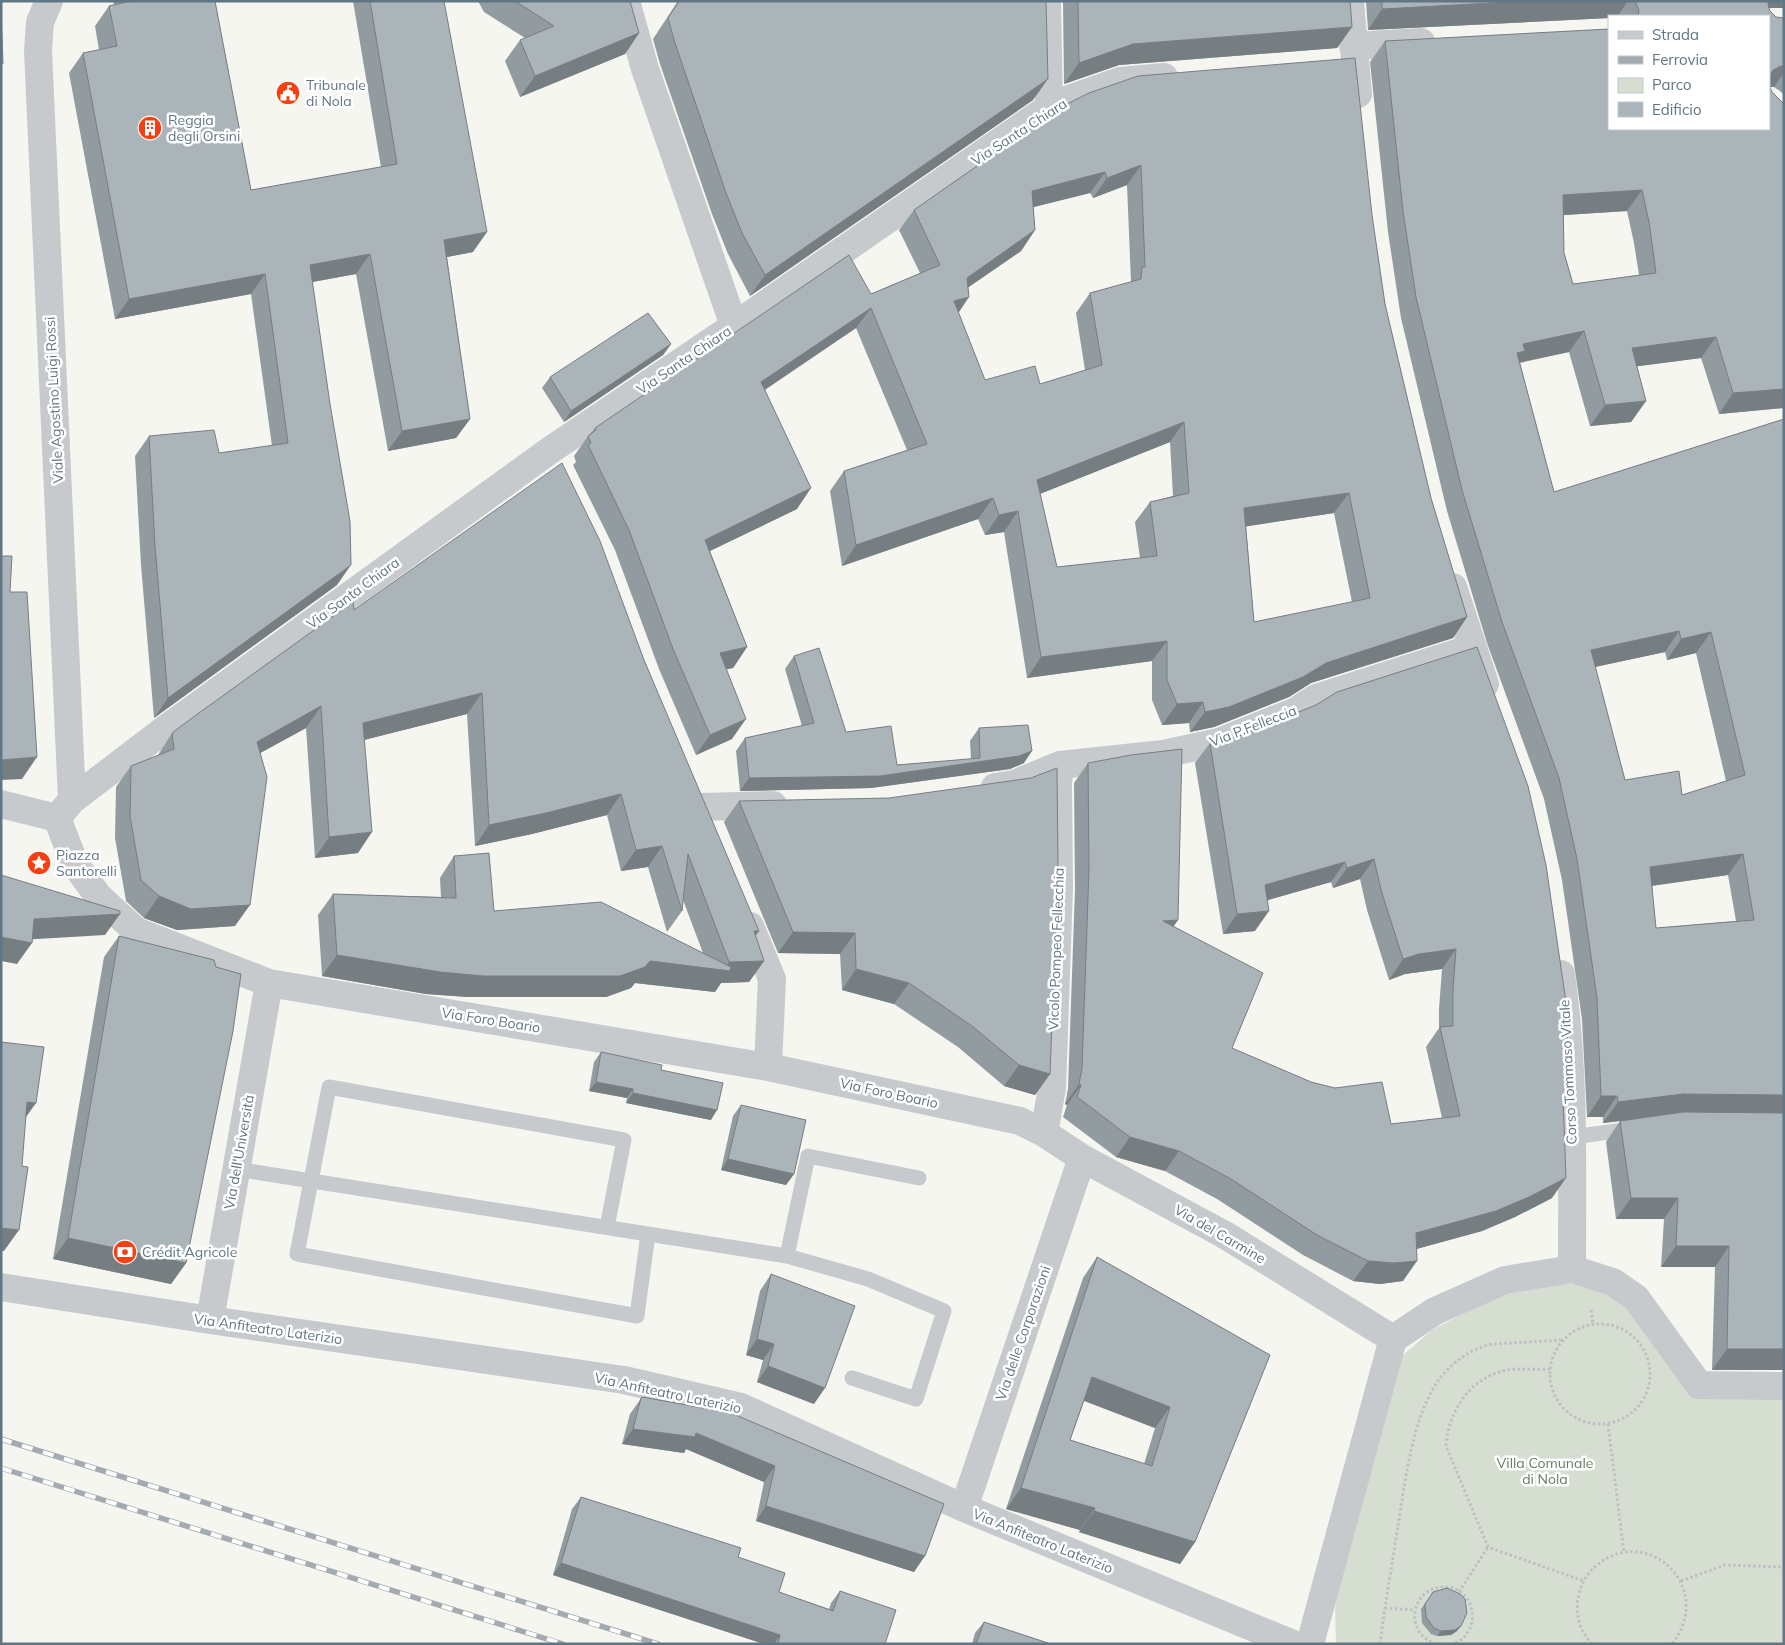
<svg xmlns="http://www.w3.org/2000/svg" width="1785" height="1645" font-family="Mulish,sans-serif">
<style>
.green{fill:#d6ded2}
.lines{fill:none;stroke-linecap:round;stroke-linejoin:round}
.path{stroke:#bdc0c2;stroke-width:3;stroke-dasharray:2.5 2.5;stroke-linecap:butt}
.service{stroke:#c7cacd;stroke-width:15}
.minor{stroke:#c7cacd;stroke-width:28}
.rail-casing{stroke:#a4abb0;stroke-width:5.5}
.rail{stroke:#fff;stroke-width:4;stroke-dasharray:11;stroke-linecap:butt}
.wall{fill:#929b9f;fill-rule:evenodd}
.shaded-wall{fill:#777e82}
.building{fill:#aab4b9;stroke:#777e82;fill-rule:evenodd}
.labels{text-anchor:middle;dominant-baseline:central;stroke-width:5;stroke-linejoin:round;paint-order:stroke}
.poi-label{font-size:14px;fill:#617685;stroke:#fff;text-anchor:start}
.street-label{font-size:14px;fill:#617685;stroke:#fff}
.park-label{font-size:14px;fill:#677c61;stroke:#fff}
</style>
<rect width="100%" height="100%" fill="#f6f6f1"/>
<path class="green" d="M 1560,1283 L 1595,1285 L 1616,1293 L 1698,1389 L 1784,1390 L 1784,1644 L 1336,1644 L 1335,1609 L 1343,1559 L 1390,1392 L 1403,1355 L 1432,1330 L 1475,1307 L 1506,1294 Z"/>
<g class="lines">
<path class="path" d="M 1591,1310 L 1593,1324
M1550 1374a50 50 0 1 1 100 0a50 50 0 1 1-100 0Z
M 1550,1369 C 1536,1370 1520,1368 1507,1370 C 1471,1377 1448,1411 1446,1446 L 1488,1547 L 1584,1581
M 1608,1424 L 1624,1553
M 1681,1581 L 1725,1565 L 1784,1567
M 1459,1592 L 1488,1547
M 1385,1608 L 1415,1610
M 1380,1644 C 1385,1604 1392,1565 1398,1526 C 1405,1482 1413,1412 1441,1377 C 1455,1360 1471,1349 1492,1344 L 1563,1340
M 1436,1644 C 1405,1634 1409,1591 1441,1587 C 1475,1584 1485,1632 1453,1644
M 1592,1644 C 1580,1632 1575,1614 1578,1598 C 1581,1584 1586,1574 1597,1565 C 1648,1523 1716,1588 1672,1644"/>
<path class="service" d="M 1572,1137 L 1632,1129
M 236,1169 L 787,1256 L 868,1279 L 944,1311 L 916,1399 L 852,1378
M 607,1227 L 624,1140 L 329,1087 L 297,1254 L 637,1316 L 648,1234
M 787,1256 L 808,1156 L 919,1178"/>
<path class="minor" d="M 49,1 L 40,22 L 38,51 L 72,800
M 626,1 L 645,69 L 734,326
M 1047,1 L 1049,109
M 1350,1 L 1358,94
M 1353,46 L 1421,42
M 1453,587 L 1485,684
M 995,787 L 1014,784 L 1060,765 L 1163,754 L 1219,742 L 1296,711 L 1316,698 L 1472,648
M 1,804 L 57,818 L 75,864 L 98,896 L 136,931 L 269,983 L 768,1067 L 1020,1121 L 1044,1133 L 1082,1158 L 1225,1235 L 1393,1339
M 701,807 L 773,805
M 57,818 L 72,800 L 168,727 L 549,451 L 734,326 L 1041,113 L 1069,99 L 1120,81 L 1164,77
M 750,926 L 772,979 L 768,1067
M 1561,974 C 1575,1071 1572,1171 1572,1269
M 1044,1133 L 1052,1088 L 1059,888 L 1058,783 L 1060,765
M 1,1287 L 210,1320 L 624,1380 L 741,1407 L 964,1508 L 1293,1644
M 210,1320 L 269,983
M 964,1508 L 1082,1158
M 1310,1644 L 1393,1339 L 1435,1311 L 1505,1280 L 1572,1269 L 1613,1282 L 1636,1298 L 1699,1385 L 1784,1386"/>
<g class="rail-casing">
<path id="rail" d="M 1,1439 L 658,1644
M 1,1468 L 563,1644"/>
</g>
<use href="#rail" class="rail"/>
</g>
<path class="wall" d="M 113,1 L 215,1 L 251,190 L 381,167 L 353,1 L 444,1 L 473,252 L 447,257 L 470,419 L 456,438 L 388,451 L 356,274 L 312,282 L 337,585 L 154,718 L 141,565 L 135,456 L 149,436 L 219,453 L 272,446 L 251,294 L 115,319 L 69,73 L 83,53 L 99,50 L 95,26 L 109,6 L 114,5 Z
M 478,1 L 630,1 L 639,33 L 625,54 L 520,97 L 505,61 L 520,40 L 525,38 L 484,12 Z
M 678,1 L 1046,1 L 1033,100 L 750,296 L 728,254 L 712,214 L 660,64 L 653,39 Z
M 1063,1 L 1350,1 L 1352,27 L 1337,48 L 1119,65 L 1064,84 Z
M 1366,1 L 1784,1 L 1784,8 L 1769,8 L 1770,11 L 1776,17 L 1784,18 L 1784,95 L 1780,91 L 1774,87 L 1770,87 L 1772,92 L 1784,104 L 1784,408 L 1719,414 L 1701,358 L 1637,366 L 1646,401 L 1631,422 L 1590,426 L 1569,352 L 1520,363 L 1554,492 L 1784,419 L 1784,1370 L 1712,1370 L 1715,1267 L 1661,1267 L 1664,1219 L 1616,1219 L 1606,1142 L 1620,1121 L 1603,1123 L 1603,1117 L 1587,1117 L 1582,1019 L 1562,880 L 1544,799 L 1487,643 L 1447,511 L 1401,318 L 1388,232 L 1370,62 L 1385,41 L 1609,29 L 1769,16 L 1609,16 L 1609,18 L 1368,30 ZM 1627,211 L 1634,243 L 1639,275 L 1573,284 L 1564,253 L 1564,215 ZM 1665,652 L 1667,660 L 1696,653 L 1726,781 L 1682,795 L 1625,780 L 1595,667 ZM 1728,875 L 1736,921 L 1656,928 L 1652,886 Z
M 1063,106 L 1372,215 L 1385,304 L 1431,498 L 1467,617 L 1453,638 L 1311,683 L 1289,697 L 1214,727 L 1190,732 L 1189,723 L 1162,725 L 1152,700 L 1152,661 L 1027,678 L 1004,532 L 985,535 L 978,519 L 842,566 L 830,491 L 844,471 L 907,450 L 856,328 L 765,390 L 797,509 L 710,551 L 747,647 L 733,668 L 726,669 L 732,739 L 696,755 L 659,669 L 615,550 L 573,465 L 576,462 L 574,456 L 588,436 L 590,434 L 595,428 L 871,294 L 920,273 L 899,230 L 914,210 ZM 1127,185 L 1131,282 L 1090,293 L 1076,313 L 1085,370 L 1040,384 L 985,380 L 958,312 L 968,287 L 1021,251 L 1035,230 L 1033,207 L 1090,193 L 1093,198 ZM 1170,442 L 1173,496 L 1150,502 L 1135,522 L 1140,558 L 1057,567 L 1040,494 ZM 1334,513 L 1352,602 L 1254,622 L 1246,526 Z
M 671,344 L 663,355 L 564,422 L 542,388 L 550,377 Z
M 354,610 L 644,660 L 755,935 L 764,961 L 749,982 L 721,983 L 715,992 L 635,983 L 631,988 L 606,997 L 468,997 L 426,994 L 322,976 L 318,915 L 333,894 L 441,897 L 440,878 L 454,856 L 494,911 L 703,953 L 683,900 L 682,911 L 667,932 L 648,867 L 621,871 L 607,815 L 532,834 L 475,846 L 467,714 L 364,740 L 358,853 L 315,858 L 306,728 L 260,753 L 235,926 L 177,930 L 144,918 L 126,901 L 115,838 L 116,787 L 131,766 L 158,755 L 172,733 Z
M 794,656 L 846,732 L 897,765 L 971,759 L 970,741 L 979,728 L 1024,763 L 1010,769 L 871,788 L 740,791 L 736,751 L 745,738 L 802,726 L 785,669 Z
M 1316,705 L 1570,1098 L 1563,1107 L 1552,1198 L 1515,1217 L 1482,1231 L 1416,1249 L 1403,1281 L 1380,1284 L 1353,1281 L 1303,1255 L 1217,1199 L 1165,1171 L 1116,1157 L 1063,1117 L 1067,1105 L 1065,1104 L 1068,1089 L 1075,889 L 1074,783 L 1088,763 L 1178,920 L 1173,926 L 1232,1048 L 1391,1124 L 1442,1118 L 1426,1047 L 1439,1028 L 1439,1009 L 1442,969 L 1405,974 L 1389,980 L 1367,910 L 1360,879 L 1333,888 L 1331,882 L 1267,900 L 1255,931 L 1223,934 L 1195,763 L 1210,743 L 1239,736 Z
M 739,801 L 1050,1074 L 1035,1095 L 1004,1086 L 958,1047 L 894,1004 L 842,990 L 840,954 L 778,953 L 724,822 Z
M 119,936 L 186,1263 L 171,1284 L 53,1259 L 104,957 Z
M 601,1052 L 661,1070 L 711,1120 L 626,1103 L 627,1098 L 589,1091 L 594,1062 Z
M 741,1105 L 794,1174 L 786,1185 L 721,1170 L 733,1116 Z
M 1097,1257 L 1270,1355 L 1195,1542 L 1180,1564 L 1079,1532 L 1080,1530 L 1006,1509 L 1083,1278 ZM 1084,1401 L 1155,1428 L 1144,1464 L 1070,1440 Z
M 771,1274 L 814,1404 L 757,1382 L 763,1360 L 746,1355 L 760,1291 Z
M 642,1397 L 944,1504 L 914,1572 L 756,1521 L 764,1482 L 686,1449 L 684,1453 L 622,1444 L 630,1414 Z
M 581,1497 L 738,1557 L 779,1592 L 829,1609 L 831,1603 L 840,1591 L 885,1644 L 764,1644 L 553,1575 L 572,1509 Z
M 1433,1592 L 1457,1631 L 1451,1635 L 1437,1636 L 1431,1634 L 1422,1623 L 1421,1609 Z
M 984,1622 L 1051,1644 L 972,1644 L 975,1633 Z"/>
<path class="shaded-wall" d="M 1528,1 L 1628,1 L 1618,16 L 1609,16 L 1609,18 L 1368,30 L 1382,9 Z
M 1766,1 L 1784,1 L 1784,8 L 1767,8 Z
M 1352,27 L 1337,48 L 1119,65 L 1064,84 L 1079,63 L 1133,44 Z
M 639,33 L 625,54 L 520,97 L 535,76 Z
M 1781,66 L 1784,66 L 1784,73 L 1774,87 L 1769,87 L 1769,76 L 1773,70 Z
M 1048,79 L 1033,100 L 750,296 L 765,275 Z
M 1141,165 L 1127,185 L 1093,198 L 1107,178 Z
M 1105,172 L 1090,193 L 1018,211 L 1032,191 Z
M 1642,190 L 1627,211 L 1549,216 L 1563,195 Z
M 1035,230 L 1021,251 L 953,298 L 967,278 Z
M 487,232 L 473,252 L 431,260 L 444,240 Z
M 370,254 L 356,274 L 296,285 L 310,265 Z
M 265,274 L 251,294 L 115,319 L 129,299 Z
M 969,297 L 955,318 L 954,301 Z
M 871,308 L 856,328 L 746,402 L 761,382 Z
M 1584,331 L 1569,352 L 1516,363 L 1502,374 L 1523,344 Z
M 1716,337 L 1701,358 L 1617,369 L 1632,348 Z
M 671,344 L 663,355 L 564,422 L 571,411 Z
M 1784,389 L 1784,408 L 1719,414 L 1733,393 Z
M 1646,401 L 1631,422 L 1590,426 L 1605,405 Z
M 470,419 L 456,438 L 388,451 L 402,431 Z
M 1184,422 L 1170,442 L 1022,501 L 1037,480 Z
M 811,488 L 797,509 L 691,560 L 705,540 Z
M 1349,493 L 1334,513 L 1230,529 L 1244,508 Z
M 993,498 L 978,519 L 842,566 L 856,545 Z
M 1018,511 L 1004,532 L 985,535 L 999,515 Z
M 351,565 L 337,585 L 154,718 L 168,698 Z
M 1467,617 L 1453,638 L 1311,683 L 1289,697 L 1214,727 L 1190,732 L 1205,712 L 1326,663 Z
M 1679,631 L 1665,652 L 1576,671 L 1591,650 Z
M 1711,632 L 1696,653 L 1667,660 L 1681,639 Z
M 1167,641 L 1152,661 L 1027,678 L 1041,657 Z
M 747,647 L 733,668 L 706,674 L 720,653 Z
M 482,693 L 467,714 L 348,744 L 363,723 Z
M 1203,702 L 1189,723 L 1162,725 L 1177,704 Z
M 321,706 L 306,728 L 242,763 L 257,742 Z
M 746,719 L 732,739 L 696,755 L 710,735 Z
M 1032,751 L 1024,763 L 1010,769 L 871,788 L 740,791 L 749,778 L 880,776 Z
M 37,757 L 22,779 L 1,780 L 1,760 Z
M 621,794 L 607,815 L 532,834 L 475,846 L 489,825 Z
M 372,832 L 358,853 L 315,858 L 329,837 Z
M 662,846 L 648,867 L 621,871 L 636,850 Z
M 1743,854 L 1728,875 L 1635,888 L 1650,867 Z
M 1374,859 L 1360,879 L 1333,888 L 1347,868 Z
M 1345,862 L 1331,882 L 1251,905 L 1265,885 Z
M 159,896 L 250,905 L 235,926 L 177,930 L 144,918 Z
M 1269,911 L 1255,931 L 1223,934 L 1237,914 Z
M 120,914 L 105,935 L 20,940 L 34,919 Z
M 1178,920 L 1164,940 L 1163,921 Z
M 754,931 L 759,931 L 744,952 Z
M 793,932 L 855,933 L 840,954 L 778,953 Z
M 1,937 L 32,943 L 17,964 L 1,961 Z
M 1456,949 L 1442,969 L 1405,974 L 1389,980 L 1403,959 L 1419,954 Z
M 337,955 L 650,961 L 724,970 L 729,962 L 764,961 L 749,982 L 721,983 L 715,992 L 635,983 L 631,988 L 606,997 L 468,997 L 426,994 L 322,976 Z
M 856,969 L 909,983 L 894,1004 L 842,990 Z
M 1019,1065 L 1050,1074 L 1035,1095 L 1004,1086 Z
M 596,1082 L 633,1089 L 627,1098 L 589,1091 Z
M 1079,1084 L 1081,1085 L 1067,1105 L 1065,1104 Z
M 633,1093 L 717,1110 L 711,1120 L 626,1103 Z
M 1683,1094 L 1784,1095 L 1784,1116 L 1668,1115 L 1603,1123 L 1618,1102 Z
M 1601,1096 L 1617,1096 L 1603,1117 L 1587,1117 Z
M 1563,1098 L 1570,1098 L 1556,1118 Z
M 27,1102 L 36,1103 L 21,1124 Z
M 1130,1137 L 1179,1151 L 1165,1171 L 1116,1157 Z
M 728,1159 L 794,1174 L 786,1185 L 721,1170 Z
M 1566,1178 L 1552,1198 L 1515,1217 L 1482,1231 L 1402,1253 L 1416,1233 Z
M 1631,1198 L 1678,1198 L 1664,1219 L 1616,1219 Z
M 1,1228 L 19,1230 L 4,1251 L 1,1251 Z
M 68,1238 L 186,1263 L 171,1284 L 53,1259 Z
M 1676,1246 L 1729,1246 L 1715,1267 L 1661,1267 Z
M 1368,1261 L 1417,1261 L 1403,1281 L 1380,1284 L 1353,1281 Z
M 757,1339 L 774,1344 L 763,1360 L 746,1355 Z
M 1727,1349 L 1784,1349 L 1784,1370 L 1712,1370 Z
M 768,1366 L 825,1388 L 814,1404 L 757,1382 Z
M 1092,1377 L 1170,1407 L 1155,1428 L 1077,1398 Z
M 633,1429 L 696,1433 L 775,1466 L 764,1482 L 686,1449 L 684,1453 L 622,1444 Z
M 1021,1488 L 1095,1508 L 1080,1530 L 1006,1509 Z
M 766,1506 L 925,1556 L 914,1572 L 756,1521 Z
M 1094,1511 L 1195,1542 L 1180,1564 L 1079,1532 Z
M 561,1563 L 780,1635 L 774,1644 L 764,1644 L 553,1575 Z
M 1461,1626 L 1457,1631 L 1451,1635 L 1437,1636 L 1441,1631 Z"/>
<path class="building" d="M 131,1 L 215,1 L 251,190 L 397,164 L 370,1 L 444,1 L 487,232 L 444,240 L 470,419 L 402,431 L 370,254 L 310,265 L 330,404 L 350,521 L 351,565 L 168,698 L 155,546 L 149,436 L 214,430 L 219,453 L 288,443 L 265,274 L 129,299 L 83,53 L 117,46 L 109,6 Z
M 515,1 L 630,1 L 639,33 L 535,76 L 520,40 L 554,26 Z
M 679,1 L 1046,1 L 1048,79 L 765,275 L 742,233 L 726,193 L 675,43 L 668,18 Z
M 1078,1 L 1350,1 L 1352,27 L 1133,44 L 1079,63 Z
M 1382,1 L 1528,1 L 1382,9 Z
M 1634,1 L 1769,1 L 1768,5 L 1770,11 L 1776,17 L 1784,18 L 1784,66 L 1781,66 L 1773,70 L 1769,77 L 1769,16 L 1638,16 L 1639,11 L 1636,3 Z
M 1,10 L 3,64 L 1,64 Z
M 1609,29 L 1609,129 L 1769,129 L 1769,85 L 1772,92 L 1784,104 L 1784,389 L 1733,393 L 1716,337 L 1632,348 L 1646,401 L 1605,405 L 1584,331 L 1523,344 L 1525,351 L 1517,353 L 1554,492 L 1784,419 L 1784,1095 L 1683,1094 L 1618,1102 L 1617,1096 L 1601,1096 L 1597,998 L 1577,859 L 1559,778 L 1502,622 L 1462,490 L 1416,297 L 1403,211 L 1385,41 ZM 1642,190 L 1649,222 L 1656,273 L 1573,284 L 1564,253 L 1563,195 ZM 1679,631 L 1681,639 L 1711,632 L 1745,775 L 1682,795 L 1679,771 L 1625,780 L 1591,650 ZM 1743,854 L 1754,920 L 1656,928 L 1650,867 Z
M 1355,58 L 1372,215 L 1385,304 L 1431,498 L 1467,617 L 1326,663 L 1303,677 L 1229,707 L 1205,712 L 1203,702 L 1177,704 L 1167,680 L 1167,641 L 1041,657 L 1018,511 L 999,515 L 993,498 L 856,545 L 844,471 L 927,444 L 871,308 L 761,382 L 811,488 L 705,540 L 747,647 L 720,653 L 746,719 L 710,735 L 673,649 L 629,530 L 588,445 L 591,443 L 588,436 L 596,430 L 595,428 L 849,255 L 871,294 L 940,265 L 914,210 L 1063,106 L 1089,93 L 1138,76 ZM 1141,165 L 1145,267 L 1142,267 L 1141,279 L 1090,293 L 1102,365 L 1040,384 L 1035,366 L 985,380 L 954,301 L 969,297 L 967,278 L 1035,230 L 1032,191 L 1105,172 L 1107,178 ZM 1184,422 L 1189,493 L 1150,502 L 1157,556 L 1057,567 L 1037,480 ZM 1349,493 L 1370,598 L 1254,622 L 1244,508 Z
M 648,313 L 671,344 L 571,411 L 550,377 Z
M 562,463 L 600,541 L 644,660 L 759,931 L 754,931 L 764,961 L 729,962 L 688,854 L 682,911 L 662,846 L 636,850 L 621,794 L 546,813 L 489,825 L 482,693 L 363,723 L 372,832 L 329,837 L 321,706 L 257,742 L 267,777 L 250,905 L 191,909 L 159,896 L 141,880 L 130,816 L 131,766 L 174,749 L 172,733 L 192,718 L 353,602 L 354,610 Z
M 1,556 L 12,556 L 10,592 L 27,592 L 37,757 L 1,760 Z
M 1477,647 L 1528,786 L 1546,865 L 1566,1002 L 1570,1098 L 1563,1098 L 1566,1178 L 1529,1197 L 1496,1211 L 1416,1233 L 1417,1261 L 1394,1263 L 1368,1261 L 1317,1235 L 1231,1179 L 1179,1151 L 1130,1137 L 1077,1097 L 1081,1085 L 1079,1084 L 1082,1068 L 1089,868 L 1088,763 L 1131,755 L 1182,749 L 1178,920 L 1163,921 L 1263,973 L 1232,1048 L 1311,1082 L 1335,1088 L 1382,1082 L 1391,1124 L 1460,1116 L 1440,1027 L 1453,1026 L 1453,989 L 1456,949 L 1419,954 L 1403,959 L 1381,890 L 1374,859 L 1347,868 L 1345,862 L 1265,885 L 1269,911 L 1237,914 L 1210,743 L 1239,736 L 1316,705 L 1337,692 Z
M 819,648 L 846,732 L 891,726 L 897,765 L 980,758 L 979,728 L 1028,725 L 1032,751 L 1019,756 L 880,776 L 749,778 L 745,738 L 814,723 L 794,656 Z
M 1057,768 L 1058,867 L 1050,1074 L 1019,1065 L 972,1026 L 909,983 L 856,969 L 855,933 L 793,932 L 739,801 L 889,798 L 1031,778 Z
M 489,853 L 494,911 L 601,902 L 731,967 L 730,971 L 650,961 L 645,967 L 620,976 L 483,976 L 440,972 L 337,955 L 333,894 L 456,898 L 454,856 Z
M 1,875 L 120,911 L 120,914 L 34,919 L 32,943 L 1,937 Z
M 119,936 L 214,960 L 216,967 L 241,974 L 233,1031 L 186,1263 L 68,1238 Z
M 1,1042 L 44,1047 L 36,1103 L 27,1102 L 22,1166 L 28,1167 L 19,1230 L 1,1228 Z
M 601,1052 L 662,1065 L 661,1070 L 723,1083 L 717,1110 L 633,1093 L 633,1089 L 596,1082 Z
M 741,1105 L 806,1120 L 794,1174 L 728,1159 Z
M 1683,1112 L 1784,1113 L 1784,1349 L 1727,1349 L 1729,1246 L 1676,1246 L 1678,1198 L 1631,1198 L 1620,1121 Z
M 1097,1257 L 1270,1355 L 1195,1542 L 1094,1511 L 1095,1508 L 1021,1488 ZM 1092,1377 L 1170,1407 L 1152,1466 L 1070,1440 Z
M 771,1274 L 855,1306 L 825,1388 L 768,1366 L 774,1344 L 757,1339 Z
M 642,1397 L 731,1413 L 944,1504 L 925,1556 L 766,1506 L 775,1466 L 696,1433 L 695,1437 L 633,1429 L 641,1398 Z
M 581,1497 L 741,1548 L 738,1557 L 785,1573 L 779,1592 L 833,1611 L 840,1591 L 896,1610 L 885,1644 L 778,1644 L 780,1635 L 561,1563 Z
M 1447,1588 L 1460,1594 L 1465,1599 L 1467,1613 L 1461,1626 L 1455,1630 L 1441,1631 L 1434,1628 L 1426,1617 L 1425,1604 L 1433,1592 Z
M 984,1622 L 1051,1644 L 976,1644 Z"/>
<defs>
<g id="civic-disc" transform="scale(1.25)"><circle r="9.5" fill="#f44013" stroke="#fff"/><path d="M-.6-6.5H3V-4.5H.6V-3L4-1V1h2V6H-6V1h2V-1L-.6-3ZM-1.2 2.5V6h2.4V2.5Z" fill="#fff"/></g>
<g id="building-disc" transform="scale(1.25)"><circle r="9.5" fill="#f44013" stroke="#fff"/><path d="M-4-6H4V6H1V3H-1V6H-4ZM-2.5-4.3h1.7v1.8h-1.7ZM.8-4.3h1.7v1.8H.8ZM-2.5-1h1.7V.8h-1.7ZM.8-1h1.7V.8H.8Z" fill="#fff"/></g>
<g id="sight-disc" transform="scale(1.25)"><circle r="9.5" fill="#f44013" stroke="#fff"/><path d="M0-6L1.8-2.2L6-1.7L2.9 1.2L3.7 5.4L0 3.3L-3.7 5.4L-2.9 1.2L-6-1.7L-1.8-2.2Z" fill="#fff"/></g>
<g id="bank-disc" transform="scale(1.25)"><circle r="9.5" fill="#f44013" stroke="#fff"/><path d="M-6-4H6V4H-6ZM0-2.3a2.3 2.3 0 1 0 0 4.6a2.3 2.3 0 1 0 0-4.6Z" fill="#fff"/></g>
</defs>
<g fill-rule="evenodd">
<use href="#civic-disc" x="288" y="93"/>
<use href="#building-disc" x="150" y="128"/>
<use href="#sight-disc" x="39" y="863"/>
<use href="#bank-disc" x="125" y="1252"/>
</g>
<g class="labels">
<g class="poi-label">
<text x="306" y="85">Tribunale<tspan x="306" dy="16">di Nola</tspan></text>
<text x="168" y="120">Reggia<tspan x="168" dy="16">degli Orsini</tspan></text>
<text x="56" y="855">Piazza<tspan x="56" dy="16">Santorelli</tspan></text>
<text x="142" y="1252">Crédit Agricole</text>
</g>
<g class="street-label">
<text transform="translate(1019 132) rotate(-33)">Via Santa Chiara</text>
<text transform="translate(684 360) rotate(-34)">Via Santa Chiara</text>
<text transform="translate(54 400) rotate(-93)">Viale Agostino Luigi Rossi</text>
<text transform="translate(353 593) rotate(-36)">Via Santa Chiara</text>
<text transform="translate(1253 726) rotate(-21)">Via P.Felleccia</text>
<text transform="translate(1056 949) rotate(-88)">Vicolo Pompeo Fellecchia</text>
<text transform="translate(491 1020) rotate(9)">Via Foro Boario</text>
<text transform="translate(1568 1072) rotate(-93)">Corso Tommaso Vitale</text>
<text transform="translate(889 1093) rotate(12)">Via Foro Boario</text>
<text transform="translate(239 1152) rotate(-80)">Via dell'Università</text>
<text transform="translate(1220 1234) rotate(30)">Via del Carmine</text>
<text transform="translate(268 1329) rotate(8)">Via Anfiteatro Laterizio</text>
<text transform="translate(1023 1333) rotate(-71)">Via delle Corporazioni</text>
<text transform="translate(668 1393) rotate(12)">Via Anfiteatro Laterizio</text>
<text transform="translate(1043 1541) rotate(22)">Via Anfiteatro Laterizio</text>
</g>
<g class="park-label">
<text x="1545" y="1463">Villa Comunale<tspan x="1545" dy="16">di Nola</tspan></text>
</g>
</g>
<rect width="1785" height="1645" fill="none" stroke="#617685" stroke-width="5"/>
<rect x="1608" y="15" width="162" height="115" fill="#ffffff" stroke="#c0c8ce"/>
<rect x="1618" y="31" width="25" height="8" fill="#c7cacd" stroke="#c0c8ce"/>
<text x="1652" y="40" font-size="15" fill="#617685">Strada</text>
<rect x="1618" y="56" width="25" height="8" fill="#a4abb0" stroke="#c0c8ce"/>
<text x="1652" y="65" font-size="15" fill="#617685">Ferrovia</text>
<rect x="1618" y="78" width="25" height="15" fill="#d6ded2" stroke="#c0c8ce"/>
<text x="1652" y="90" font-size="15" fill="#617685">Parco</text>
<rect x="1618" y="102" width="25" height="15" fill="#aab4b9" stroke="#c0c8ce"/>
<text x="1652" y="115" font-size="15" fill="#617685">Edificio</text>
</svg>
